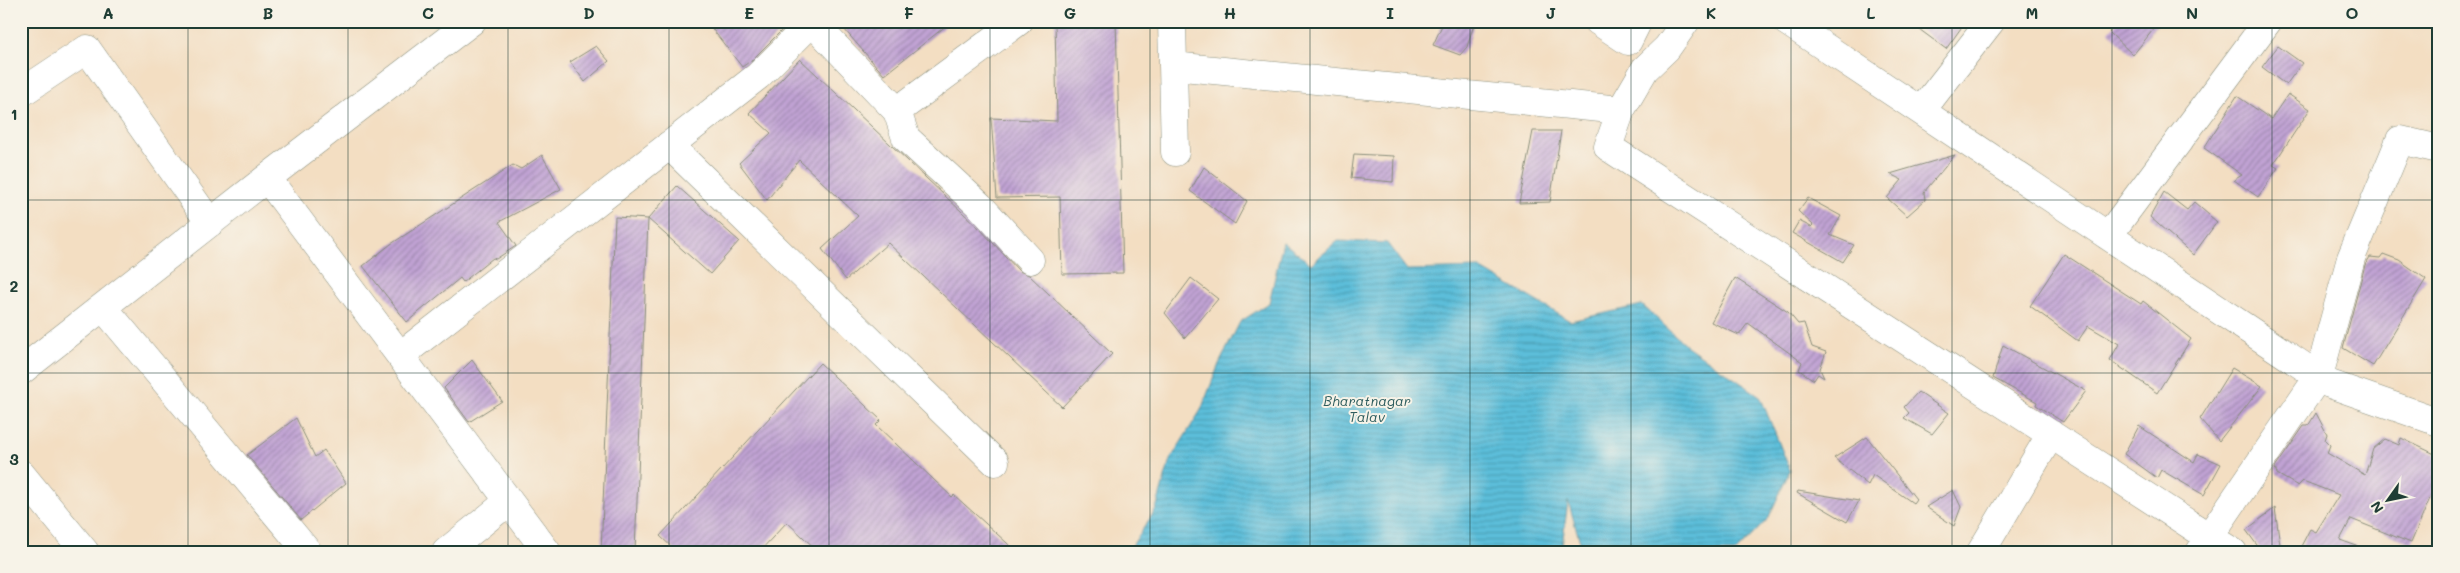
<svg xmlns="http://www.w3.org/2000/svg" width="2460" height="573" font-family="Mali,sans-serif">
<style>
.water{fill:url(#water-rules);stroke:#3e7e87}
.building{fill:url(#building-hatch)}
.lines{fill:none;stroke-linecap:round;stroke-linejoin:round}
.minor-casing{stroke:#898e7b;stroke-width:29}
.minor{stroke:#fff;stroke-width:28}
.grid{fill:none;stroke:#1f3d34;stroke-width:1;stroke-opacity:0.55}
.labels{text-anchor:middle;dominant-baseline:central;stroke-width:4;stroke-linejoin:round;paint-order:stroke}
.water-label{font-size:14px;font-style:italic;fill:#2e5d5e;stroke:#f7f3e8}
.neatline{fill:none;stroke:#1f3d34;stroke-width:2}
.grid-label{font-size:16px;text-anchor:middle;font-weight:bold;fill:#1f3d34}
</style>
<defs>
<pattern id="water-rules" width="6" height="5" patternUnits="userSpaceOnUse" patternTransform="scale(1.25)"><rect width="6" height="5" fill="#5cbeda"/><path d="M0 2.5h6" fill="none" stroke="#4b9cb2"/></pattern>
<pattern id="building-hatch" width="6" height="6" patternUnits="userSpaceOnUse" patternTransform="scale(1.25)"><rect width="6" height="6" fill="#c1a3d4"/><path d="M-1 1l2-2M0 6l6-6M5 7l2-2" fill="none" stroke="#9c86ad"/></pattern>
</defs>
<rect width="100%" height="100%" fill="#f7f3e8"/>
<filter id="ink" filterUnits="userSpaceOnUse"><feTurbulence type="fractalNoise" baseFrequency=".02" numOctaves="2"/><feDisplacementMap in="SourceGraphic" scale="10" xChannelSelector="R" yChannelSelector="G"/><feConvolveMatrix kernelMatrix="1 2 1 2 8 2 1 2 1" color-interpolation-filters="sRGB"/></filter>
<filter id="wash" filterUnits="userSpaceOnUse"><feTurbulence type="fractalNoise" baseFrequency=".0096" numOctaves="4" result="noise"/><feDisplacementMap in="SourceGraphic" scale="20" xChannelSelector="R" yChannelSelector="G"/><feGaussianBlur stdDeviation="1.12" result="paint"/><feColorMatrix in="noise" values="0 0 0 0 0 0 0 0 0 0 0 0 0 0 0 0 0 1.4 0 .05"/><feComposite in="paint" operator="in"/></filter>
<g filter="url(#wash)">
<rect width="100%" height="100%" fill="#f3dec2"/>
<path class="water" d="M 1338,241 L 1387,243 L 1407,270 L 1480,268 L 1570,321 L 1642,305 L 1687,346 L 1760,396 L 1790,470 L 1768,519 L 1736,552 L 1583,552 L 1568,501 L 1562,546 L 1547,552 L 1128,552 L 1156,509 L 1170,460 L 1201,410 L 1219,364 L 1240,322 L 1269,303 L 1283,242 L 1311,264 Z"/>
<g id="blocks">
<path class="building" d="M 706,21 L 791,21 L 752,60 L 742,67 Z
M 837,21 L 952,21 L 884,75 Z
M 1055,21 L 1116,21 L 1123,273 L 1062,274 L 1060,197 L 997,198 L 991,118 L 1057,121 Z
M 1444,21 L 1475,21 L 1467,47 L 1460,55 L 1433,45 Z
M 1908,21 L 1966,21 L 1946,49 Z
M 2118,21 L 2160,21 L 2133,55 L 2109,32 Z
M 596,46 L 609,61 L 585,82 L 570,62 Z
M 2278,46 L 2302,63 L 2286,85 L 2262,67 Z
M 800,59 L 980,229 L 1019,271 L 1029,275 L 1112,354 L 1062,407 L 888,243 L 846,280 L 822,249 L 858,216 L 799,160 L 767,200 L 739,163 L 771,133 L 749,113 Z
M 2288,94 L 2310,109 L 2273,165 L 2278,168 L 2258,197 L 2234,180 L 2242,175 L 2204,148 L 2237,96 L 2271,119 Z
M 1533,131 L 1561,131 L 1550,202 L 1519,203 Z
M 1354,154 L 1394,156 L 1393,182 L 1351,178 Z
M 542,155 L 561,189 L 499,222 L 516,246 L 496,259 L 493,258 L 463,282 L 460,278 L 407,322 L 363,266 L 391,244 L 513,165 L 521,169 Z
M 1955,155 L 1924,192 L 1925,200 L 1907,216 L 1887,198 L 1902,180 L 1890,174 Z
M 1204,167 L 1247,201 L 1235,224 L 1190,191 Z
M 677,186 L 739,241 L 710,274 L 648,219 Z
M 2164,192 L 2187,210 L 2194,202 L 2217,222 L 2193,255 L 2150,217 Z
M 1808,198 L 1841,216 L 1830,235 L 1854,245 L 1843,262 L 1792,233 L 1799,221 L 1811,227 L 1813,225 L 1798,211 Z
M 615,217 L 648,219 L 635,552 L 601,552 Z
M 2064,254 L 2141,304 L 2143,301 L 2191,339 L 2157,393 L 2110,360 L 2119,344 L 2088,326 L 2078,341 L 2030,306 Z
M 2383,254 L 2399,260 L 2426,279 L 2373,366 L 2343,348 L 2365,265 L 2370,257 L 2380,258 Z
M 1191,278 L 1218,299 L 1185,338 L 1165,313 Z
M 1735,278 L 1788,312 L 1798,324 L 1804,323 L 1812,347 L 1826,352 L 1820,369 L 1824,378 L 1818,374 L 1814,380 L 1799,370 L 1802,362 L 1748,323 L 1739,335 L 1711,322 Z
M 2003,345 L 2086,391 L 2063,422 L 2036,405 L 2037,402 L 1993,378 Z
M 472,360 L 502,401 L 469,422 L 444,388 Z
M 820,363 L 881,420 L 876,425 L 952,497 L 954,495 L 1017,552 L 819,552 L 787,522 L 759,552 L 677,552 L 660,536 Z
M 2232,368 L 2262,386 L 2219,441 L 2200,419 Z
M 1918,392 L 1949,413 L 1932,434 L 1904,418 L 1909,413 L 1904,407 Z
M 2316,413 L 2327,434 L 2325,440 L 2330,445 L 2327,453 L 2365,475 L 2373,449 L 2385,439 L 2399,445 L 2401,438 L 2439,456 L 2439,477 L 2411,543 L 2351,519 L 2340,540 L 2365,549 L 2365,552 L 2298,552 L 2310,529 L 2316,532 L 2339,495 L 2303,481 L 2298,486 L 2277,474 L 2275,468 L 2304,426 L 2308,426 Z
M 296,418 L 315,457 L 324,450 L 346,483 L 301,520 L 247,455 Z
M 2139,426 L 2194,462 L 2198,454 L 2221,464 L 2204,495 L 2161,470 L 2157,478 L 2124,454 Z
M 1867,437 L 1916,499 L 1913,503 L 1873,475 L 1868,485 L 1834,458 Z
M 1953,490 L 1961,507 L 1954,526 L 1926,507 Z
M 1798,491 L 1859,501 L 1847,522 L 1797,493 Z
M 2275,508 L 2281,552 L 2262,552 L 2246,530 Z"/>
</g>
</g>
<g filter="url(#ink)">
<use href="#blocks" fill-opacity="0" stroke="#898e7b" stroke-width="1"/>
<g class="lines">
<g class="minor-casing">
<path id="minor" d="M 1172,21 L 1175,152
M 1598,21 L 1628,41 L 1638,21
M 1786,21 L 2330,384 L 2439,422
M 1173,66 L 1621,110 L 1608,147 L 2209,537 L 2319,376 L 2351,258 L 2400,140 L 2439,149
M 21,93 L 87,49 L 210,223
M 1621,110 L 1645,69 L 1667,48 L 1686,21
M 897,111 L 1019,21
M 1921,111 L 1991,21
M 669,145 L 995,462
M 267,178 L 547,552
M 2108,236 L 2268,21
M 103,307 L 308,552
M 401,355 L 758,76 L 812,22 L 897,111 L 906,138 L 980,206 L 1030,260
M 21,371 L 267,178 L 472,21
M 21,474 L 85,552
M 446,552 L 509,501
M 1981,552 L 2051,434
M 2200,552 L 2209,537 L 2233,552"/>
</g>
<use href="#minor" class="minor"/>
</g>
</g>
<path class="grid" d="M 188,21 L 188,552M 348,21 L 348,552M 508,21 L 508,552M 669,21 L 669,552M 829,21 L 829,552M 990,21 L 990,552M 1150,21 L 1150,552M 1310,21 L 1310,552M 1470,21 L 1470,552M 1631,21 L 1631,552M 1791,21 L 1791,552M 1952,21 L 1952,552M 2112,21 L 2112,552M 2272,21 L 2272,552M 21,200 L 2439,200M 21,373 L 2439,373"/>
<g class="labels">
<g class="water-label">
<text x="1367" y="400">Bharatnagar<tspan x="1367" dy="16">Talav</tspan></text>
</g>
</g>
<rect width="2460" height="573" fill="none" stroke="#f7f3e8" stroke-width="55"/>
<g transform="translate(2388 500) rotate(237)" stroke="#f7f3e8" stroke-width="4" paint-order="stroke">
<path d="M0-4L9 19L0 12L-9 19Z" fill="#1f3d34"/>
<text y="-8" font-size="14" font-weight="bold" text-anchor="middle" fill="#1f3d34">N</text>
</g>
<rect x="28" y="28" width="2404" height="518" class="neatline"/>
<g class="grid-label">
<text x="108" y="19">A</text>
<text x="268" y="19">B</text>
<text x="428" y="19">C</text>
<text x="589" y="19">D</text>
<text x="749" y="19">E</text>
<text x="909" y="19">F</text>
<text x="1070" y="19">G</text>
<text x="1230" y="19">H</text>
<text x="1390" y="19">I</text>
<text x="1551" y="19">J</text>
<text x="1711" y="19">K</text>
<text x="1871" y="19">L</text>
<text x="2032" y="19">M</text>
<text x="2192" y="19">N</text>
<text x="2352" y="19">O</text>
<text x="14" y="120">1</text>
<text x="14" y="292">2</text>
<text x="14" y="465">3</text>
</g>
</svg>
